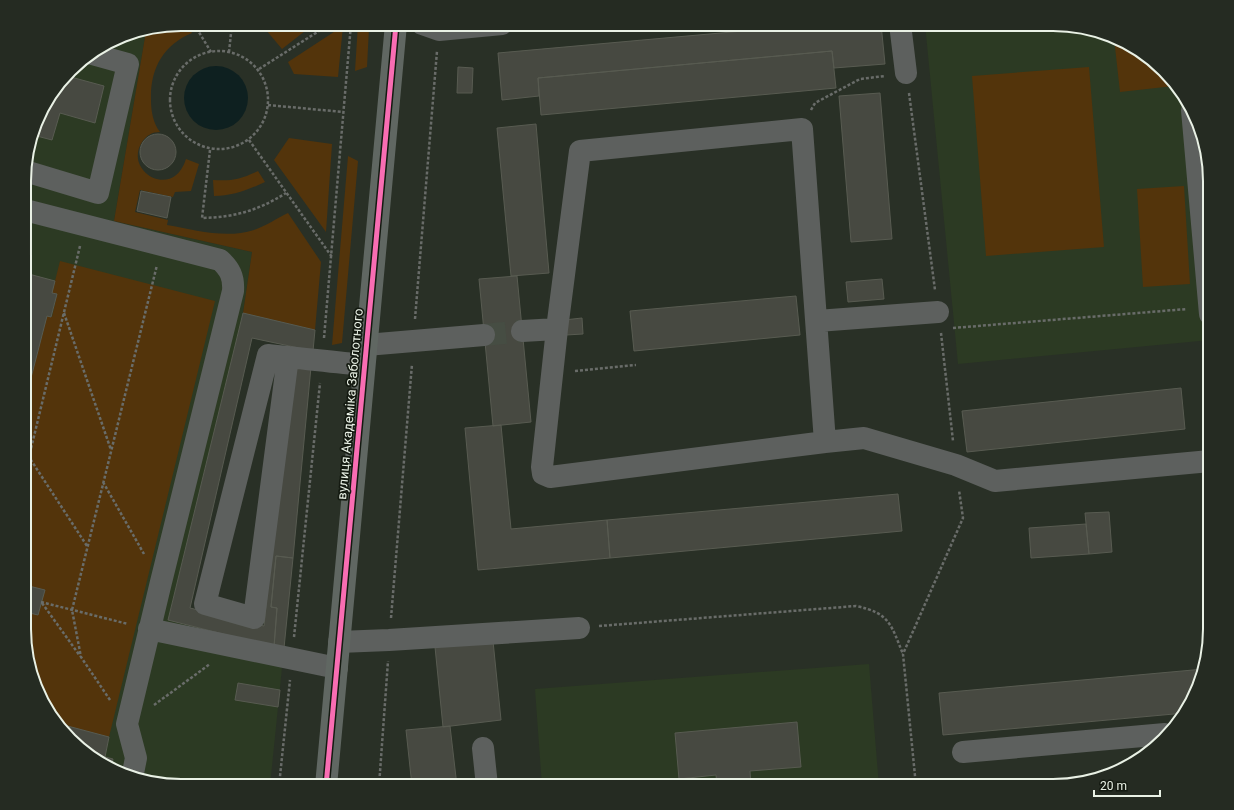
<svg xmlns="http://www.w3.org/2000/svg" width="1234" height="810" font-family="Roboto,sans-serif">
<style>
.built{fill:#2c3a23}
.green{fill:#53340b}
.water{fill:#0e2020}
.building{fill:#474941;stroke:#585b51}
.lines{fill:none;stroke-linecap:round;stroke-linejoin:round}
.minor-tunnel{stroke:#464d43;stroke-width:22;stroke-dasharray:22 11;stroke-linecap:butt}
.path{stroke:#696c69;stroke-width:2.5;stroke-dasharray:3 2;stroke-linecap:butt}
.minor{stroke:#5d605e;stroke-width:22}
.highway{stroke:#606762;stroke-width:22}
.cycleway-casing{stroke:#141a11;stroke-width:8}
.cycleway{stroke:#f96db3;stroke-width:5}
.labels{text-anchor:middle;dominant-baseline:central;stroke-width:3.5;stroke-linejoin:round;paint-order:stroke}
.street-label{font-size:13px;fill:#e9f1e5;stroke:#141a11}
.rim{fill:none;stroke:#e9f1e5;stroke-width:2}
</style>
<rect width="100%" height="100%" fill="#293026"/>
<path class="built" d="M 925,24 L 1054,24 L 1104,32 L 1141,51 L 1189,102 L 1210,171 L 1210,340 L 958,364 Z
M 146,31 L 114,221 L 252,252 L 243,313 L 168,620 L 254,642 L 284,648 L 270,786 L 180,786 L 130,778 L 93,759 L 45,708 L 25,650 L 25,160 L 40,111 L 77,63 L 121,36 Z
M 869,664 L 879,786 L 542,786 L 535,689 Z"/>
<path class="green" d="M 181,24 L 186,24 L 192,33 C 163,45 150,69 151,100 C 151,111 153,123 160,132 C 152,132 147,135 142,142 C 123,171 173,201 186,159 L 199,164 L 191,191 L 175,192 L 173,197 L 140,190 L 135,212 L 168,220 L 167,225 C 195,230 226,239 254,230 C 266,226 277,218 288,213 L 321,262 L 315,330 L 243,313 L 252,252 L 114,221 L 146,31 Z
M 202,24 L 222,24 L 221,29 L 206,31 Z
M 256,24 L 314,24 L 282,49 L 266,30 Z
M 358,24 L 367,24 L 369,28 L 367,67 L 355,71 Z
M 343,26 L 338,77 L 294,74 L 288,62 Z
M 1114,38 L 1141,51 L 1174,86 L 1120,92 Z
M 1089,67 L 1104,247 L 986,256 L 972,76 Z
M 289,138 L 332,144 L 326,232 L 274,160 Z
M 348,156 L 358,161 L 342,343 L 332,345 Z
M 258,171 L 265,182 C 248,190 232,196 214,196 L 213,180 C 234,181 240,179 258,171 Z
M 1184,186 L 1190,284 L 1143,287 L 1137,189 Z
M 60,261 L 215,301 L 109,737 L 60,724 L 45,708 L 25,650 L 25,612 L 38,615 L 44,590 L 25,585 L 25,401 L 47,316 L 52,317 L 57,294 L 52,293 Z"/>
<path class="water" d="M184 98a32 32 0 1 1 64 0a32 32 0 1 1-64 0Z"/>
<path class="building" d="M 821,24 L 881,24 L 885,64 L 834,68 L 832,51 L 538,78 L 539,96 L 502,100 L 498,53 Z
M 832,51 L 836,88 L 541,115 L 538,78 Z
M 458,67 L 473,68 L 472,93 L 457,93 Z
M 67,76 L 104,86 L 95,123 L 60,113 L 52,140 L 33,135 L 40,111 L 59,86 L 64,87 Z
M 880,93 L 892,239 L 851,242 L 839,96 Z
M 536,124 L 549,273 L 511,276 L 497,128 Z
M140 152a18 18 0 1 1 36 0a18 18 0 1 1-36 0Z
M 141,191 L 171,197 L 167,218 L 137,211 Z
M 25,273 L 55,281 L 52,293 L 57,294 L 51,317 L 47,316 L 25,401 Z
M 517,276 L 531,422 L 493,426 L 479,279 Z
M 882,279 L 884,299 L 848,302 L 846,282 Z
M 796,296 L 800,335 L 634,351 L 630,311 Z
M 243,313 L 315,330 L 313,351 L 252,338 L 190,608 L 264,626 L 290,363 L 311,367 L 293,558 L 276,556 L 271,607 L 277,608 L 274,647 L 168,620 Z
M 582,318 L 583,334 L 566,335 L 564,320 Z
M 1181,388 L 1185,429 L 967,452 L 962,411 Z
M 501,425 L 511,529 L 607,520 L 610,558 L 478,570 L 465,428 Z
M 898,494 L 902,531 L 610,558 L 607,520 Z
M 1109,512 L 1112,552 L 1089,554 L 1085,513 Z
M 1086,524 L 1089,554 L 1031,558 L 1029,528 Z
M 276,556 L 293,558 L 284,648 L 274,647 L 277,608 L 271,607 Z
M 25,585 L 45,590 L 38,615 L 25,612 Z
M 493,641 L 501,720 L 443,727 L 435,647 Z
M 1204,669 L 1202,680 L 1185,713 L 943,735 L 939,693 Z
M 238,683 L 280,690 L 278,707 L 235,700 Z
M 797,722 L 801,767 L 750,771 L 751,786 L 717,786 L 716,775 L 679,779 L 675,733 Z
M 60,724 L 109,737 L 105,757 L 86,752 Z
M 450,726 L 457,786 L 412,786 L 406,730 Z
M 86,752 L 113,759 L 111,768 L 93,759 Z"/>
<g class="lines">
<path class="minor-tunnel" d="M 484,335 L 522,331"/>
<path class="path" d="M 194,24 L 211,52
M170 100a49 49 0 1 1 98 0a49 49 0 1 1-98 0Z
M 229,52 L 232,24
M 259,69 L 330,24
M 909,93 L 935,290
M 268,105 L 343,112
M 811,110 L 815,103 L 860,79 L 885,76
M 249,140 L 332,257
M 210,150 L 202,218 C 235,217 257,211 286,193
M 80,246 L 29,457 L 87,546
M 64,313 L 111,450
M 415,319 L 437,51
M 953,328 L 1187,309
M 941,333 L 953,441
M 324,338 L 351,24
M 575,371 L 636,365
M 103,482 L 144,554
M 41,602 L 128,624
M 42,603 L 80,656
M 391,618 L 412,364
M 599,626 L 856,606 C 890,613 891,625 903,654
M 294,637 L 320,383
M 110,700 L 81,657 L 72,610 L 157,265
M 154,705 L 210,664
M 279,786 L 290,680
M 379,786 L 388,661
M 916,786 L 903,654 L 963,518 L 959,490"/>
<path class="minor" d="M 422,24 L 439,30 L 502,24
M 900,24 L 906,73
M 1192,110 L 1210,314
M 25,171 L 98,193 L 128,64 L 92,54
M 25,210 L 220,260 C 230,269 234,277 233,291 L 161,582 L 127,724 L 136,758 L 132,778
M 817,321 L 938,312
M 522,331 L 557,329
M 366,345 L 484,335
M 288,357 L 254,618 L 205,604 L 268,355 C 300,358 332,362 364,365
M 825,442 L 802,129 L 580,151 L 557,329 L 542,467 L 543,474 L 550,477 L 825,442 L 864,438 L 956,465 L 995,481 L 1210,461
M 149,629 L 337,668
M 339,642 L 389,640 L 579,628
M 483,748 L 487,786
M 963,752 L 1165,734"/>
<path class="highway" d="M 326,786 L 396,24"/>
<g class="cycleway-casing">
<path id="cycleway" d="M 326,786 L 396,24"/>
</g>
<use href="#cycleway" class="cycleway"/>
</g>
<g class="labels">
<g class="street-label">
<text transform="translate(350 404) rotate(-85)">вулиця Академіка Заболотного</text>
</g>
</g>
<path d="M0 0H1234V810H0ZM181 31H1053A150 150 0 0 1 1203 181V629A150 150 0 0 1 1053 779H181A150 150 0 0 1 31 629V181A150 150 0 0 1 181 31Z" fill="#252b22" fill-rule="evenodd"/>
<path class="rim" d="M181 31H1053A150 150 0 0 1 1203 181V629A150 150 0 0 1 1053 779H181A150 150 0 0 1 31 629V181A150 150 0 0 1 181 31Z"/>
<path d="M1094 790v6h66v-6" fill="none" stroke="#e9f1e5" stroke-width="2"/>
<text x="1100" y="790" font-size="12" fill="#e9f1e5" stroke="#141a11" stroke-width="3" paint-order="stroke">20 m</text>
</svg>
